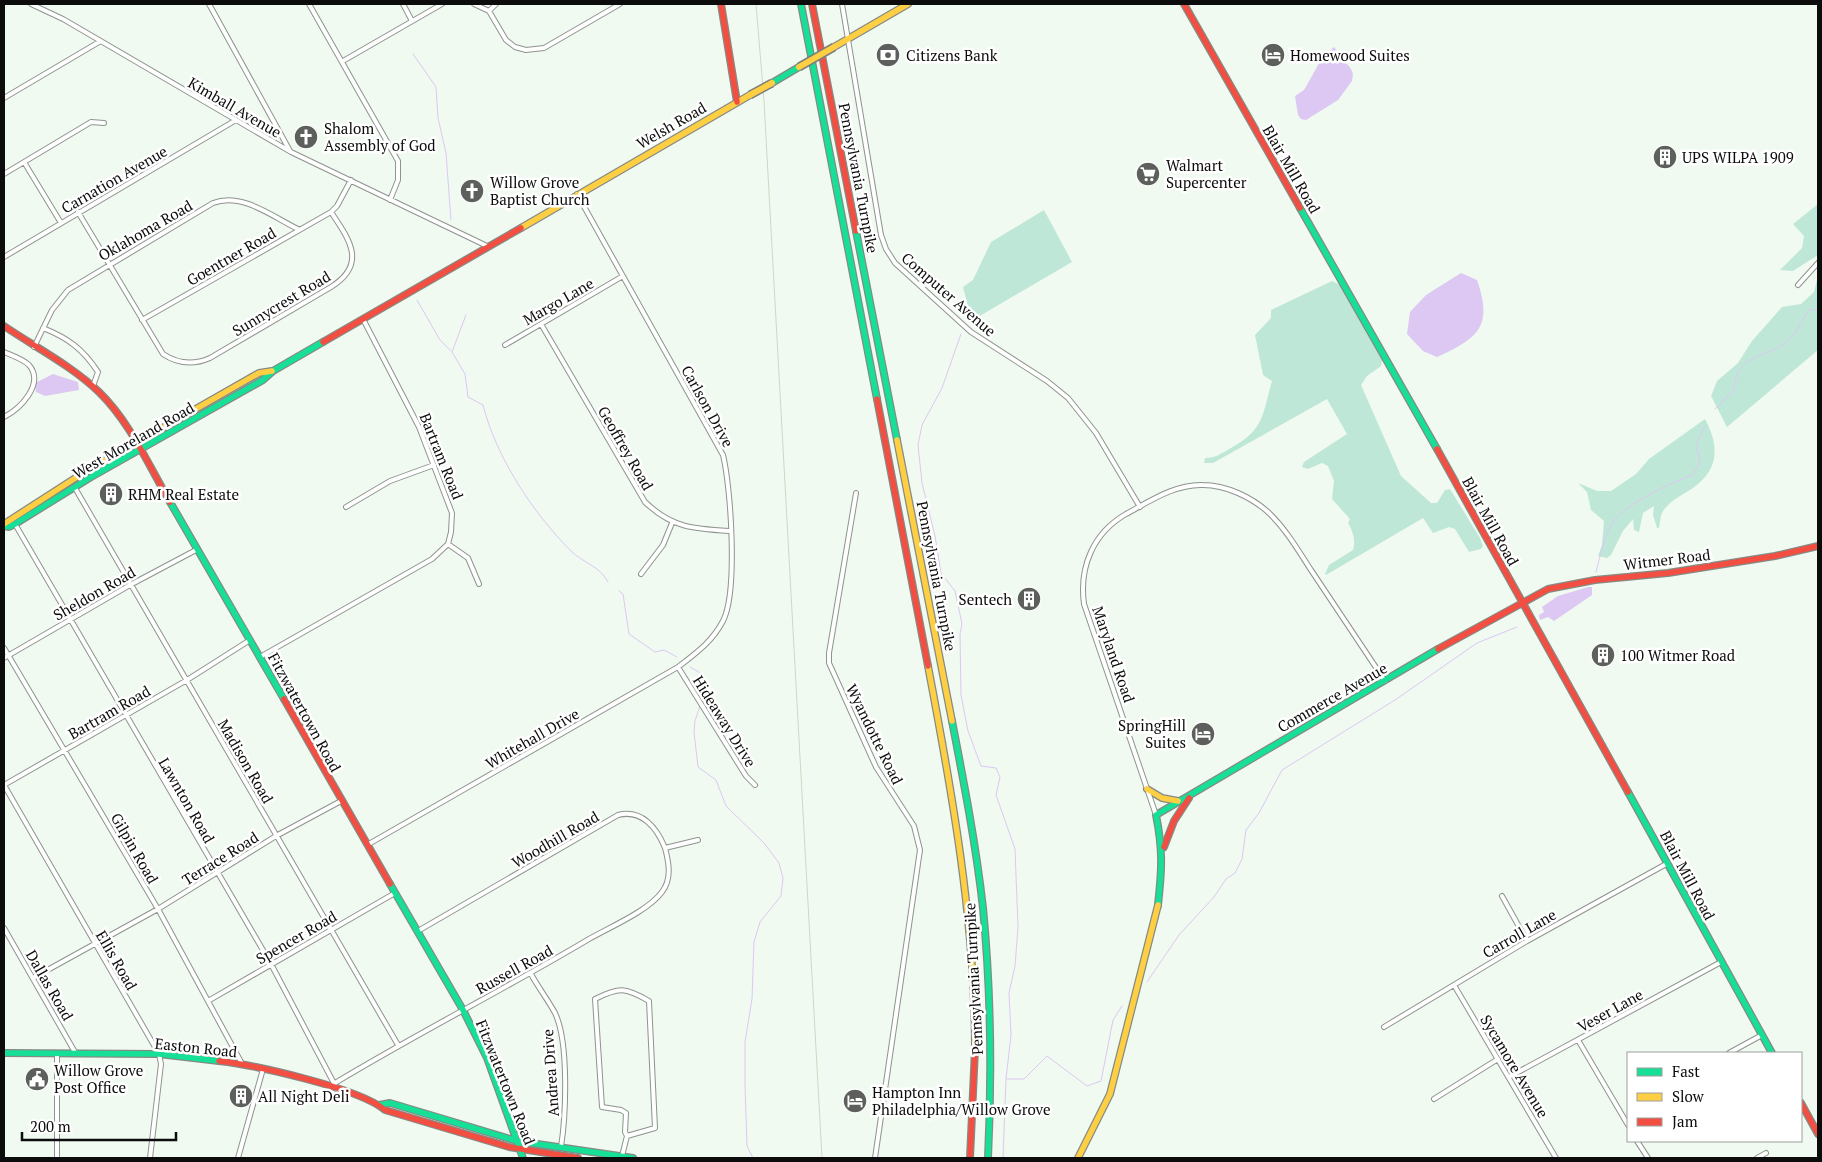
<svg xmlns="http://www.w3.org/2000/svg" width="1822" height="1162" font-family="'PT Serif',serif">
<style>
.forest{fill:#bfe7d7}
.water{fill:#dcc8f3}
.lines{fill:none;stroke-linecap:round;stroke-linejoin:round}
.stream{stroke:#dcc8f3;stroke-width:1}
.street-casing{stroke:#8f938f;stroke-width:6}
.fast-casing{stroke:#858a85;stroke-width:8}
.slow-casing{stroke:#858a85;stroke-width:8}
.jam-casing{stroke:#858a85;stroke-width:8}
.street{stroke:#fdfefd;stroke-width:4}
.fast{stroke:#16e098;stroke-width:5.5}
.slow{stroke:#ffcf43;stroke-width:5.5}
.jam{stroke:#f24e42;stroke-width:5.5}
.rail{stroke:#d3d5c4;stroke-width:1}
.slow-bridge-casing{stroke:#7c807c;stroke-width:9;stroke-linecap:butt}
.slow-bridge{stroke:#ffcf43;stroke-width:6}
.labels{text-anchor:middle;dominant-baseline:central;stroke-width:5;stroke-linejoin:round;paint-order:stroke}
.poi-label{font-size:15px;fill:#0c0c0c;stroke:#fff;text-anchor:start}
.street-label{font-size:15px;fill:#0c0c0c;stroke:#fff}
</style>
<rect width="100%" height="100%" fill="#f0faf0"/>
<path class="forest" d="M 1818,204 L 1818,255 L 1793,271 L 1780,270 L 1802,248 L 1804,236 L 1793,224 Z
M 1044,210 L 1072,262 L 978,317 L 971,318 L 963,287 L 973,280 L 991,242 Z
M 1818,276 L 1818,350 L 1727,427 L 1711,396 L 1717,381 L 1738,363 L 1752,341 L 1782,307 L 1801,304 L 1814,292 Z
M 1332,281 L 1340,285 L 1382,360 L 1381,366 L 1367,376 L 1361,385 L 1401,476 L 1431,503 L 1437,503 L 1445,490 L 1450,489 L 1480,538 L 1483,546 L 1481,549 L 1469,552 L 1455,529 L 1449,527 L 1433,533 L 1423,518 L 1326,575 L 1325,574 L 1329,565 L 1353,550 C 1356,540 1353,532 1348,523 L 1350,519 L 1332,499 L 1334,481 L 1328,466 L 1322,463 L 1308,469 L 1302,467 L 1304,462 L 1347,434 L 1327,399 L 1213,463 L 1204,463 L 1205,458 C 1215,458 1223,453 1231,448 C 1265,429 1262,415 1272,381 L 1263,375 L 1255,335 L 1271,318 L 1271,310 Z
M 1705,419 C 1719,445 1720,469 1693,488 C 1683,495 1668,501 1662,513 C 1660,517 1660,524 1659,528 L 1657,528 L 1653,515 L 1654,506 L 1643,513 L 1639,532 L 1634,530 L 1633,519 L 1623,531 L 1611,555 L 1607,558 L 1598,556 L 1602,545 L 1604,521 L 1591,510 L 1587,492 L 1578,483 L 1597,491 L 1611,491 L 1636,474 L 1649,459 Z"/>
<path class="water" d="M 1334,47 L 1351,69 L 1353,74 L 1352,81 L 1338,100 L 1306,120 L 1301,119 L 1298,115 L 1295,96 L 1304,90 L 1322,58 Z
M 1461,273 L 1477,280 C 1493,326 1479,338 1437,357 L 1423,351 L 1407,334 L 1410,312 L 1426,295 Z
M 53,374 L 78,382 L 79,390 L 45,396 L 36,392 L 35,383 Z
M 1588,587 L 1592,587 L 1592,595 L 1554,621 L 1548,617 L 1540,620 L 1539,615 L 1544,612 L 1542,607 L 1558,596 Z"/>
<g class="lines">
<path class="stream" d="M 413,54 L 436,87 L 438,118 L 446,153 L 451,220
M 417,300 L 440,340 L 451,351
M 466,315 L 452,352 L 465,374 L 468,397 L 483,405 C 496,457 533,513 571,551 C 583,563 600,566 608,582
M 961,334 L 942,388 L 922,425 L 918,445 L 922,483 L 935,536 L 941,573 L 955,591 L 962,624 L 960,634 L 961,695 L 968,731 L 981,766 L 996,768 L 1000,777 L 996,795 L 1015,849 L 1018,927 L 1015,966 L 1009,993 L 1011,1035 L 1006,1079 L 1003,1158
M 1715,409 L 1734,390 C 1735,357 1762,358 1784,344 C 1794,338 1802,320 1809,310 L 1818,309
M 1596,572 C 1601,554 1604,532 1616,518 C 1628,504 1675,480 1693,475 L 1700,462 L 1696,445 L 1705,426
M 619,591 L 623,594 L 629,634 L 655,652 L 664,650 L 677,657
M 690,667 L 704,675 L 706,683 L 702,702
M 700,706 L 695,721 L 694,732 L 698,767 L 716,780 L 726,806 L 764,843 L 779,863 L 783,878 L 781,896 L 760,922 L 754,942 L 752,999 L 745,1042 L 745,1085 L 747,1146 L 753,1158
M 1147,982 L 1179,935 L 1214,897 L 1226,879 L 1235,873 L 1242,859 L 1246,830 L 1259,813 L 1282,770 L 1395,700 L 1477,643 L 1517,627
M 1007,1079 L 1024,1079 L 1047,1056 L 1087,1086 L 1101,1081 L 1113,1020 L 1122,1006"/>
<g class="street-casing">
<path id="street" d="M 31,4 L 63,19 L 291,152 L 487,246
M 209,4 L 290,151
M 309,4 L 398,161 L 398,180 L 390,200
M 403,4 L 412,21
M 474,4 L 489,11 L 506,40 L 515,47 L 526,50 L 544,48 L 620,4
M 842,4 L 881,235 L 886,249 L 895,263 L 971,332 L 1047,381 L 1068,398 L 1096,433 L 1140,507
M 489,11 L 496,4
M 343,61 L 442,4
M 4,98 L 99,42
M 24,162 L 61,223
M 4,174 L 91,122 L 104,123
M 78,212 L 163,354 C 178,364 194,365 210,358 L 331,287 C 368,264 349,239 331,212 L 337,206 L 351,180
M 4,257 L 236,120
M 1798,285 L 1818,263
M 142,320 L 331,212
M 541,324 L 645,502 C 672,528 694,529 730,531
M 43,328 C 68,338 83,349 98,372 L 93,386
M 505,345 L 623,276
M 34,347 L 52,310 L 68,290 L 213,203 C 242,192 273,217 298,229
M 4,352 C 11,355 23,359 29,365 C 45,384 20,409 4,417
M 75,488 L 398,1045
M 856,493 L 829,653 L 829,663 L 876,767 L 914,826 L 920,850 L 875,1158
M 346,507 L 390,481 L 434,465
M 15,524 L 271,964 L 337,1089
M 448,544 L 468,558 L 479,584
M 641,574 L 663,545 L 672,523
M 4,648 L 158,909 L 241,1062
M 260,657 L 432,559 L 448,544 L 451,532 L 452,513 L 419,427 L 363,319
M 4,658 L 130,585 L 196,550
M 678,667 L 746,776 L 755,785
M 1156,815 L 1084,604 C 1079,567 1093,533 1126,514 C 1150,501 1175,484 1203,485 C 1226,485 1251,497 1268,512 C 1286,529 1298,550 1311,570 C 1336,607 1360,644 1385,681
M 367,845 L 678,667 C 696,653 712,642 723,621 C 738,592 731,488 723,455 L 577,194
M 1502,896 L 1527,941
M 4,928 L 76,1054
M 418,931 L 618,815 C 642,809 657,828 665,848 L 698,840
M 531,974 C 538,987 548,1000 555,1013 C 569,1042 566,1115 561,1147
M 33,978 L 158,909 L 276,836 L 341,801
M 1454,985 L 1556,1158
M 208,1001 L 395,893
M 1384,1027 L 1527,941 L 1668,863
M 1578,1040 L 1628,1125
M 1729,1053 L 1762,1035
M 57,1054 L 57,1158
M 1509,1077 L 1721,962
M 335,1083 C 418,1033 505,989 589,939 C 610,927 648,911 662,892 C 672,879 669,863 665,848
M 1434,1099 L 1498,1059
M 1637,1141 L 1648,1158
M 622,1156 L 627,1136 L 625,1132 L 626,1113 L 621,1110 L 602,1107 L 595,999 C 619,987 625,987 649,1001 L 655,1128 L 627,1136
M 150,1158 L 161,1064 L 159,1054 L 4,785 L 187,680 L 250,640
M 238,1158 L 263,1069
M 1757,1158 L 1766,1153"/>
</g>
<g class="fast-casing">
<path id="fast" d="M 801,4 L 877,399
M 772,83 L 799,67
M 1300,208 L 1437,449
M 856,231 L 897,440
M 170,502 L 284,699
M 4,526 L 9,527 L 15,524 L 91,477 L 263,380 L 273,371 L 323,342
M 952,721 C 964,783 976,845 983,908 C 991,991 992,1075 988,1158
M 1628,792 L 1772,1053
M 390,884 L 463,1010 L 487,1058 L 523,1158
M 1158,905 C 1162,869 1163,850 1156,815 L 1438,649
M 4,1053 L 159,1054 L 219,1061
M 379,1105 L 390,1103 L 517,1141 L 633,1158"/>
</g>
<g class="slow-casing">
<path id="slow" d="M 834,47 L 908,4
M 521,228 L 750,95
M 897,440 L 952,721
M 4,524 L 80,475 L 259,373 L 272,371
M 928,666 C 952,792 975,920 975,1049
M 1147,789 L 1162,798 L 1178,801
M 1078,1158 L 1110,1094 L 1158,905"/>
</g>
<g class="jam-casing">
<path id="jam" d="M 721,4 L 737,102
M 812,4 L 856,231
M 1184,4 L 1300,208
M 4,326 C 35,347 72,366 99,392 C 130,422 149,466 170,502
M 323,342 L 521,228
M 877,399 L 928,666
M 1437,449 L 1628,792
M 1438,649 L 1548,589 L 1595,580 L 1668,573 L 1775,556 L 1818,546
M 284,699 L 390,884
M 1164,847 L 1174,821 L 1189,798
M 219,1061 C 254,1065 359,1088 385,1110 L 509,1147 L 578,1158
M 1801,1103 L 1818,1134
M 970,1158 L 975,1049"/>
</g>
<use href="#street" class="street"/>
<use href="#fast" class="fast"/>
<use href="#slow" class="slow"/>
<use href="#jam" class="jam"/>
<path class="rail" d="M 756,4 L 764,101 L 822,1158"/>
<g class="slow-bridge-casing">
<path id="slow-bridge" d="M 799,67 L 834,47
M 750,95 L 772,83"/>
</g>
<use href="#slow-bridge" class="slow-bridge"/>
</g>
<defs>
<g id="bank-disc" transform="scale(1.25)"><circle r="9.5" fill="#5c5f5c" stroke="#fff"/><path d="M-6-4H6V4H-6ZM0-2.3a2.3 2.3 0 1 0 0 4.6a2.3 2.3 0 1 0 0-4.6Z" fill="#fff"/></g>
<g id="hotel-disc" transform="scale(1.25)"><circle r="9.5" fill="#5c5f5c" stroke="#fff"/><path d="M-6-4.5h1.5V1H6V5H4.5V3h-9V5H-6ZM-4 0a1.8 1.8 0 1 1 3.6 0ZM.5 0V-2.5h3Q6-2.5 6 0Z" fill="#fff"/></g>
<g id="church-disc" transform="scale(1.25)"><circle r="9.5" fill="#5c5f5c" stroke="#fff"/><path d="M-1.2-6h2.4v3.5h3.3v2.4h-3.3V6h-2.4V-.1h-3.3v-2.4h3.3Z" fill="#fff"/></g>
<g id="building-disc" transform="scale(1.25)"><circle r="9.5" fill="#5c5f5c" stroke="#fff"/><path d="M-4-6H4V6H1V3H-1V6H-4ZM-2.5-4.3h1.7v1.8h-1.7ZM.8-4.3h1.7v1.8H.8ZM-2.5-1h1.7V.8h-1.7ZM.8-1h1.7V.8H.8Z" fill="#fff"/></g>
<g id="supermarket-disc" transform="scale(1.25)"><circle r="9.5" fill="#5c5f5c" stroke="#fff"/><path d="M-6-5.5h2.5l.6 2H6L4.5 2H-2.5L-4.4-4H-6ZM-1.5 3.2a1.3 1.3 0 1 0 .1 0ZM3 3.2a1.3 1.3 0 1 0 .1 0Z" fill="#fff"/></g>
<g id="civic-disc" transform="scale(1.25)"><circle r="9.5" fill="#5c5f5c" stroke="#fff"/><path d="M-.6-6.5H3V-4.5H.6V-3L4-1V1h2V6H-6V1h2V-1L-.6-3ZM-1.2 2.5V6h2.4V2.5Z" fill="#fff"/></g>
</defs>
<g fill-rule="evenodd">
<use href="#bank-disc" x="888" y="55"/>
<use href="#hotel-disc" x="1273" y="55"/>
<use href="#church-disc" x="306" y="137"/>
<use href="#building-disc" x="1665" y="157"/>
<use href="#supermarket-disc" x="1148" y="174"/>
<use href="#church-disc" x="472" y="191"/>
<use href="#building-disc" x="111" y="494"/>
<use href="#building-disc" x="1029" y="599"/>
<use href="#building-disc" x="1603" y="655"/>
<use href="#hotel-disc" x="1203" y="734"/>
<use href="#civic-disc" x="37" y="1079"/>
<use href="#building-disc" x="241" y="1096"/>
<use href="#hotel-disc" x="855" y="1101"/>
</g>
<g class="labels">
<g class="poi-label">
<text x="906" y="55">Citizens Bank</text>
<text x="1290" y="55">Homewood Suites</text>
<text x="324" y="128">Shalom<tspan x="324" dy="17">Assembly of God</tspan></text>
<text x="1682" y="157">UPS WILPA 1909</text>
<text x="1166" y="165">Walmart<tspan x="1166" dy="17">Supercenter</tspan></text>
<text x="490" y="182">Willow Grove<tspan x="490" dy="17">Baptist Church</tspan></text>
<text x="128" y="494">RHM Real Estate</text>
<text x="1012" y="599" text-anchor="end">Sentech</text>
<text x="1620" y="655">100 Witmer Road</text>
<text x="1186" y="725" text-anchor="end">SpringHill<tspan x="1186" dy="17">Suites</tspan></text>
<text x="54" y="1070">Willow Grove<tspan x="54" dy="17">Post Office</tspan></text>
<text x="872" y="1092">Hampton Inn<tspan x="872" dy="17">Philadelphia/Willow Grove</tspan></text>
<text x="258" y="1096">All Night Deli</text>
</g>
<g class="street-label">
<text transform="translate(235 107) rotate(30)">Kimball Avenue</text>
<text transform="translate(671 125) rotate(-30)">Welsh Road</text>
<text transform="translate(1292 169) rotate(60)">Blair Mill Road</text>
<text transform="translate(859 178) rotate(79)">Pennsylvania Turnpike</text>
<text transform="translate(114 179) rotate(-30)">Carnation Avenue</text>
<text transform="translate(145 230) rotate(-30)">Oklahoma Road</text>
<text transform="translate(231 256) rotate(-30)">Goentner Road</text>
<text transform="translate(949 294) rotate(41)">Computer Avenue</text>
<text transform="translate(558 301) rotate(-30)">Margo Lane</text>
<text transform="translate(281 303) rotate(-31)">Sunnycrest Road</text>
<text transform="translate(708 406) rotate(61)">Carlson Drive</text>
<text transform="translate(133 440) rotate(-30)">West Moreland Road</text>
<text transform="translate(626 448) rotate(60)">Geoffrey Road</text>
<text transform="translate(442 456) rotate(68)">Bartram Road</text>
<text transform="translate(1491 521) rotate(61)">Blair Mill Road</text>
<text transform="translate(1667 559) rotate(-7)">Witmer Road</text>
<text transform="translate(937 576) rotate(79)">Pennsylvania Turnpike</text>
<text transform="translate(94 593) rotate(-30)">Sheldon Road</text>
<text transform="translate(1114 654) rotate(71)">Maryland Road</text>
<text transform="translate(1332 697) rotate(-30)">Commerce Avenue</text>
<text transform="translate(109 712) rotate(-30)">Bartram Road</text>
<text transform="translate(305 712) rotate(61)">Fitzwatertown Road</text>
<text transform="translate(725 721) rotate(58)">Hideaway Drive</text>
<text transform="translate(875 734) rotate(64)">Wyandotte Road</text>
<text transform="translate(532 738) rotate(-30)">Whitehall Drive</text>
<text transform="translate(246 761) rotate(60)">Madison Road</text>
<text transform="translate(187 800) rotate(60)">Lawnton Road</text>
<text transform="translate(555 839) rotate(-30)">Woodhill Road</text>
<text transform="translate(135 848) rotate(60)">Gilpin Road</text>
<text transform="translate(220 858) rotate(-32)">Terrace Road</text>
<text transform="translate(1688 875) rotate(62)">Blair Mill Road</text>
<text transform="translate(1519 933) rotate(-30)">Carroll Lane</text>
<text transform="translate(296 937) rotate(-30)">Spencer Road</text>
<text transform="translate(117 960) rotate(60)">Ellis Road</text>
<text transform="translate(514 969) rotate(-29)">Russell Road</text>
<text transform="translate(973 979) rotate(-93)">Pennsylvania Turnpike</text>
<text transform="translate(50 985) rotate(60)">Dallas Road</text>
<text transform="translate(1610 1010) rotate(-29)">Veser Lane</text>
<text transform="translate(196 1047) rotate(6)">Easton Road</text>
<text transform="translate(1515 1066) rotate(59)">Sycamore Avenue</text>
<text transform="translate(550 1073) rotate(-94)">Andrea Drive</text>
<text transform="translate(506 1082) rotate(68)">Fitzwatertown Road</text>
</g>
</g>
<rect width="1822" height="1162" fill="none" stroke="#0c0c0c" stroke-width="10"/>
<rect x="1627" y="1052" width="175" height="90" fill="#ffffff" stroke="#9e9e9e"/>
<rect x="1637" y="1068" width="25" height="8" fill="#16e098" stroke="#9e9e9e"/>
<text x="1672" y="1077" font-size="15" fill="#0c0c0c">Fast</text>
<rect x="1637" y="1093" width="25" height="8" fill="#ffcf43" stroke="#9e9e9e"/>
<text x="1672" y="1102" font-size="15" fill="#0c0c0c">Slow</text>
<rect x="1637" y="1118" width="25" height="8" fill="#f24e42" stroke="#9e9e9e"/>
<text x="1672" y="1127" font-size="15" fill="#0c0c0c">Jam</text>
<path d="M22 1132v8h154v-8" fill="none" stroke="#0c0c0c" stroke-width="2.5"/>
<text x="30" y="1132" font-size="15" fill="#0c0c0c" stroke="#ffffff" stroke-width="4" paint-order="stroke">200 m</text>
</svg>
